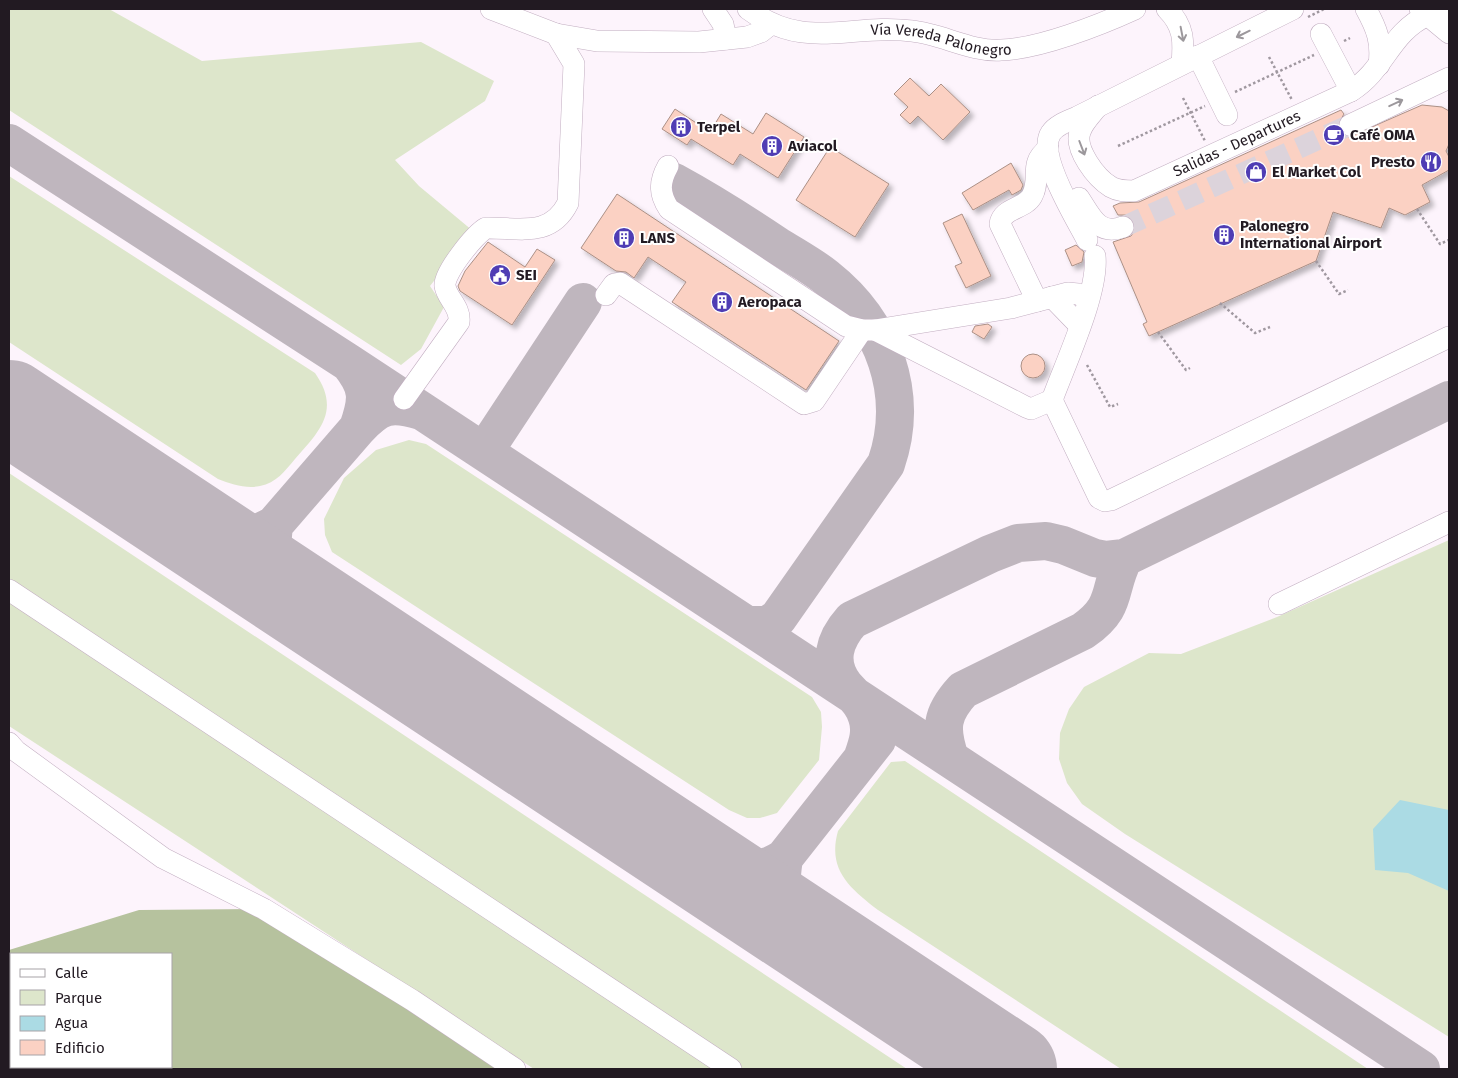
<svg xmlns="http://www.w3.org/2000/svg" width="1458" height="1078" font-family="'Fira Sans',sans-serif">
<style>
.green{fill:#dde6cb}
.forest{fill:#b6c29e;fill-rule:evenodd}
.water{fill:#abdbe4}
.lines{fill:none;stroke-linecap:round;stroke-linejoin:round}
.taxiway{stroke:#bfb6be;stroke-width:38}
.runway{stroke:#bfb6be;stroke-width:94}
.building{fill:#fbd1c3;stroke:#ab9086;filter:url(#shadow)}
.minor-tunnel{stroke:#dcd3db;stroke-width:21;stroke-dasharray:21 11;stroke-linecap:butt}
.minor-casing{stroke:#c2aec1;stroke-width:22}
.path{stroke:#a098a0;stroke-width:2.5;stroke-dasharray:2.5 2.5;stroke-linecap:butt}
.minor{stroke:#fff;stroke-width:21}
.oneway{stroke:#9c989c}
.labels{text-anchor:middle;dominant-baseline:central;stroke-width:4;stroke-linejoin:round;paint-order:stroke}
.street-label{font-size:15px;fill:#221a22;stroke:#fff}
.poi-label{font-size:15px;font-weight:bold;fill:#221a22;stroke:#fff;text-anchor:start}
</style>
<defs>
<filter id="shadow"><feDropShadow dx="4" dy="4" stdDeviation="2.5" flood-color="#0004"/></filter>
</defs>
<rect width="100%" height="100%" fill="#fdf4fc"/>
<path class="green" d="M 9,9 L 109,9 L 202,61 L 421,42 L 494,81 L 485,101 L 395,160 L 419,186 L 473,231 L 430,286 L 444,307 L 421,349 L 401,365 L 9,110 Z
M 9,176 L 315,373 C 341,410 320,431 295,459 C 285,471 276,483 260,486 C 246,489 231,484 218,479 L 9,342 Z
M 409,440 L 426,444 L 812,697 L 821,712 L 822,727 L 819,760 L 777,813 L 760,818 L 747,818 L 729,810 L 332,552 L 325,535 L 324,519 L 344,478 L 376,450 Z
M 9,473 L 907,1069 L 534,1069 L 9,726 Z
M 1449,540 L 1449,1037 L 1125,834 L 1082,804 L 1067,783 L 1059,759 L 1060,733 L 1069,709 L 1084,687 L 1149,653 L 1181,654 L 1277,617 Z
M 905,761 L 1368,1069 L 1121,1069 L 878,910 C 850,888 827,870 838,831 L 891,762 Z"/>
<path class="forest" d="M 264,909 L 515,1069 L 9,1069 L 9,950 L 139,910 ZM 11,954 L 171,954 L 171,1067 L 11,1067 Z"/>
<path class="water" d="M 1400,800 L 1449,810 L 1449,891 L 1408,873 L 1375,870 L 1373,829 Z"/>
<g class="lines">
<path class="taxiway" d="M 9,143 L 349,363 L 1421,1069
M 674,182 C 709,201 742,222 775,244 C 792,255 811,265 826,277 C 884,323 910,394 886,464 L 778,618 L 767,625 L 747,625
M 349,363 C 369,388 368,399 358,428 C 380,405 390,402 421,411
M 484,452 L 583,302
M 274,525 L 358,428
M 206,536 C 235,541 248,539 274,525 C 271,550 271,570 287,591
M 950,758 C 940,728 941,714 963,690 L 1083,631 C 1119,606 1107,590 1124,558 L 1449,400
M 862,759 C 867,745 872,732 867,717 C 863,703 854,696 845,686 C 827,663 834,640 852,620 L 990,554 L 1018,543 L 1046,541 L 1063,545 L 1095,558 L 1106,560 L 1124,558
M 784,858 L 877,740
M 707,869 C 736,875 759,874 784,858 C 783,866 781,877 782,886 C 786,913 809,932 829,949"/>
<path class="runway" d="M 9,407 L 1010,1069"/>
</g>
<path class="building" d="M 910,78 L 929,96 L 941,84 L 970,112 L 943,140 L 918,116 L 910,124 L 900,115 L 908,107 L 894,94 Z
M 1422,105 L 1442,107 L 1449,111 L 1449,144 L 1446,151 L 1449,157 L 1449,170 L 1422,185 L 1430,202 L 1405,215 L 1389,208 L 1381,228 L 1333,212 L 1316,261 L 1149,336 L 1143,324 L 1147,322 L 1113,242 L 1131,236 L 1135,230 L 1135,224 L 1127,215 L 1118,215 L 1113,206 L 1120,203 L 1139,202 L 1341,110 L 1344,114 L 1338,124 L 1339,130 L 1343,135 L 1349,137 Z
M 675,109 L 710,132 L 721,114 L 753,134 L 766,113 L 804,137 L 778,178 L 740,154 L 733,165 L 691,139 L 687,145 L 662,129 Z
M 830,147 L 889,184 L 855,237 L 796,200 Z
M 1011,163 L 1023,185 L 1021,190 L 1012,195 L 1009,190 L 973,210 L 962,193 Z
M 617,194 L 839,341 L 806,390 L 672,302 L 686,282 L 648,257 L 634,278 L 626,272 L 616,271 L 581,248 Z
M 962,214 L 991,276 L 966,288 L 955,266 L 962,263 L 943,223 Z
M 488,242 L 525,267 L 537,249 L 555,260 L 512,325 L 460,291 L 458,286 L 465,271 Z
M 1076,245 L 1084,252 L 1082,262 L 1072,266 L 1065,250 Z
M 988,324 L 992,327 L 984,339 L 972,332 L 975,326 Z
M1021 366a12 12 0 1 1 24 0a12 12 0 1 1-24 0Z"/>
<g class="lines">
<path class="minor-tunnel" d="M 1123,227 L 1350,125"/>
<g class="minor-casing">
<g id="minor">
<path d="M 491,9 L 556,34 L 597,41 L 699,42 L 747,37 L 761,32 L 771,24"/>
<path d="M 713,9 L 723,24 L 726,39"/>
<path id="s1" d="M 748,9 C 805,52 850,23 912,31 C 942,34 971,52 1001,50 C 1039,49 1100,25 1135,9"/>
<path d="M 1167,9 C 1184,26 1184,41 1182,64"/>
<path d="M 1366,9 C 1377,29 1382,42 1379,65"/>
<path d="M 1420,9 L 1449,33"/>
<path d="M 1445,9 L 1449,12"/>
<path d="M 1321,34 L 1351,91"/>
<path d="M 1198,56 L 1227,115"/>
<path id="s2" d="M 1098,106 C 1092,114 1083,122 1080,132 C 1074,149 1096,178 1111,187 C 1118,191 1125,191 1134,191 L 1351,91 C 1386,69 1389,33 1428,15"/>
<path d="M 1350,125 L 1449,78"/>
<path d="M 668,166 C 659,182 659,194 669,209 L 846,326 L 862,330 L 875,330 L 1011,308 L 1068,293 L 1078,294 L 1088,299"/>
<path d="M 1079,198 C 1091,216 1098,236 1123,227"/>
<path d="M 1087,240 C 1076,218 1036,155 1051,133 C 1056,125 1068,121 1077,117 L 1293,9"/>
<path d="M 606,295 L 614,284 L 620,283 L 804,404 L 814,401 L 862,330"/>
<path d="M 1052,297 L 1080,326"/>
<path d="M 1037,301 L 1000,224 C 1002,208 1025,209 1032,196 C 1042,178 1028,164 1048,149"/>
<path d="M 875,330 L 1026,407 L 1031,409 L 1052,400 C 1065,364 1099,292 1095,256"/>
<path d="M 404,399 L 459,322 C 461,307 447,299 445,286 C 443,274 475,234 486,228 C 517,227 550,239 568,203 L 574,64 L 556,34"/>
<path d="M 1052,400 L 1099,498 L 1105,501 L 1111,500 L 1449,337"/>
<path d="M 9,590 L 731,1069"/>
<path d="M 1279,604 L 1449,522"/>
<path d="M 9,743 L 16,751 L 163,858 L 264,909 L 412,1000 L 515,1069"/>
</g>
</g>
<path class="path" d="M 1308,17 L 1324,9
M 1344,41 L 1350,38
M 1269,57 L 1292,100
M 1235,92 L 1314,55
M 1183,98 L 1205,141
M 1118,146 L 1205,106
M 1417,209 L 1440,244 L 1449,240
M 1316,261 L 1339,294 L 1348,290
M 1220,303 L 1255,333 L 1270,327
M 1158,332 L 1186,370 L 1190,368
M 1087,365 L 1110,407 L 1118,404"/>
<use href="#minor" class="minor"/>
</g>
<defs><path id="oneway-shaft" d="M-6 0H5M1.5-3L5.5 0L1.5 3" fill="none" stroke-width="1.6" stroke-linecap="round" stroke-linejoin="round" transform="scale(1.25)"/></defs>
<g class="oneway">
<use href="#oneway-shaft" transform="translate(1182 34) rotate(79)"/>
<use href="#oneway-shaft" transform="translate(1243 34) rotate(154)"/>
<use href="#oneway-shaft" transform="translate(1396 103) rotate(-25)"/>
<use href="#oneway-shaft" transform="translate(1082 148) rotate(69)"/>
</g>
<defs>
<g id="building-disc" transform="scale(1.125)"><circle r="9.5" fill="#4f3db4" stroke="#fff"/><path d="M-4-6H4V6H1V3H-1V6H-4ZM-2.5-4.3h1.7v1.8h-1.7ZM.8-4.3h1.7v1.8H.8ZM-2.5-1h1.7V.8h-1.7ZM.8-1h1.7V.8H.8Z" fill="#fff"/></g>
<g id="cafe-disc" transform="scale(1.125)"><circle r="9.5" fill="#4f3db4" stroke="#fff"/><path d="M-5.5-4.5H6V0H3Q3 3.5 0 3.5H-2.5Q-5.5 3.5-5.5 0ZM3-3.2v2h1.7v-2ZM-6 4.5H4V6H-6Z" fill="#fff"/></g>
<g id="restaurant-disc" transform="scale(1.125)"><circle r="9.5" fill="#4f3db4" stroke="#fff"/><path d="M-5-6h1v4h1v-4h1v4h1v-4h1v5L-1.5 .5V6h-2V.5L-5-1ZM5-6V6H3V1.5H1.5Q1.5-4 5-6Z" fill="#fff"/></g>
<g id="shop-disc" transform="scale(1.125)"><circle r="9.5" fill="#4f3db4" stroke="#fff"/><path d="M-5-2.5h2.3a2.7 3.5 0 0 1 5.4 0H5L5.5 6h-11ZM-1.5-2.5h3a1.5 2.3 0 0 0-3 0Z" fill="#fff"/></g>
<g id="civic-disc" transform="scale(1.125)"><circle r="9.5" fill="#4f3db4" stroke="#fff"/><path d="M-.6-6.5H3V-4.5H.6V-3L4-1V1h2V6H-6V1h2V-1L-.6-3ZM-1.2 2.5V6h2.4V2.5Z" fill="#fff"/></g>
</defs>
<g fill-rule="evenodd">
<use href="#building-disc" x="681" y="127"/>
<use href="#cafe-disc" x="1334" y="135"/>
<use href="#building-disc" x="772" y="146"/>
<use href="#restaurant-disc" x="1431" y="162"/>
<use href="#shop-disc" x="1256" y="172"/>
<use href="#building-disc" x="1224" y="235"/>
<use href="#building-disc" x="624" y="238"/>
<use href="#civic-disc" x="500" y="275"/>
<use href="#building-disc" x="722" y="302"/>
</g>
<g class="labels">
<g class="street-label">
<text stroke="none"><textPath href="#s1" startOffset="200">Vía Vereda Palonegro</textPath></text>
<text stroke="none"><textPath href="#s2" startOffset="235">Salidas - Departures</textPath></text>
</g>
<g class="poi-label">
<text x="697" y="127">Terpel</text>
<text x="1350" y="135">Café OMA</text>
<text x="788" y="146">Aviacol</text>
<text x="1415" y="162" text-anchor="end">Presto</text>
<text x="1272" y="172">El Market Col</text>
<text x="1240" y="226">Palonegro<tspan x="1240" dy="17">International Airport</tspan></text>
<text x="640" y="238">LANS</text>
<text x="516" y="275">SEI</text>
<text x="738" y="302">Aeropaca</text>
</g>
</g>
<rect width="1458" height="1078" fill="none" stroke="#221a22" stroke-width="20"/>
<rect x="10" y="953" width="162" height="115" fill="#ffffff" stroke="#a7a3a7"/>
<rect x="20" y="969" width="25" height="8" fill="#ffffff" stroke="#a7a3a7"/>
<text x="55" y="978" font-size="15" fill="#221a22">Calle</text>
<rect x="20" y="990" width="25" height="15" fill="#dde6cb" stroke="#a7a3a7"/>
<text x="55" y="1003" font-size="15" fill="#221a22">Parque</text>
<rect x="20" y="1016" width="25" height="15" fill="#abdbe4" stroke="#a7a3a7"/>
<text x="55" y="1028" font-size="15" fill="#221a22">Agua</text>
<rect x="20" y="1040" width="25" height="15" fill="#fbd1c3" stroke="#a7a3a7"/>
<text x="55" y="1053" font-size="15" fill="#221a22">Edificio</text>
</svg>
